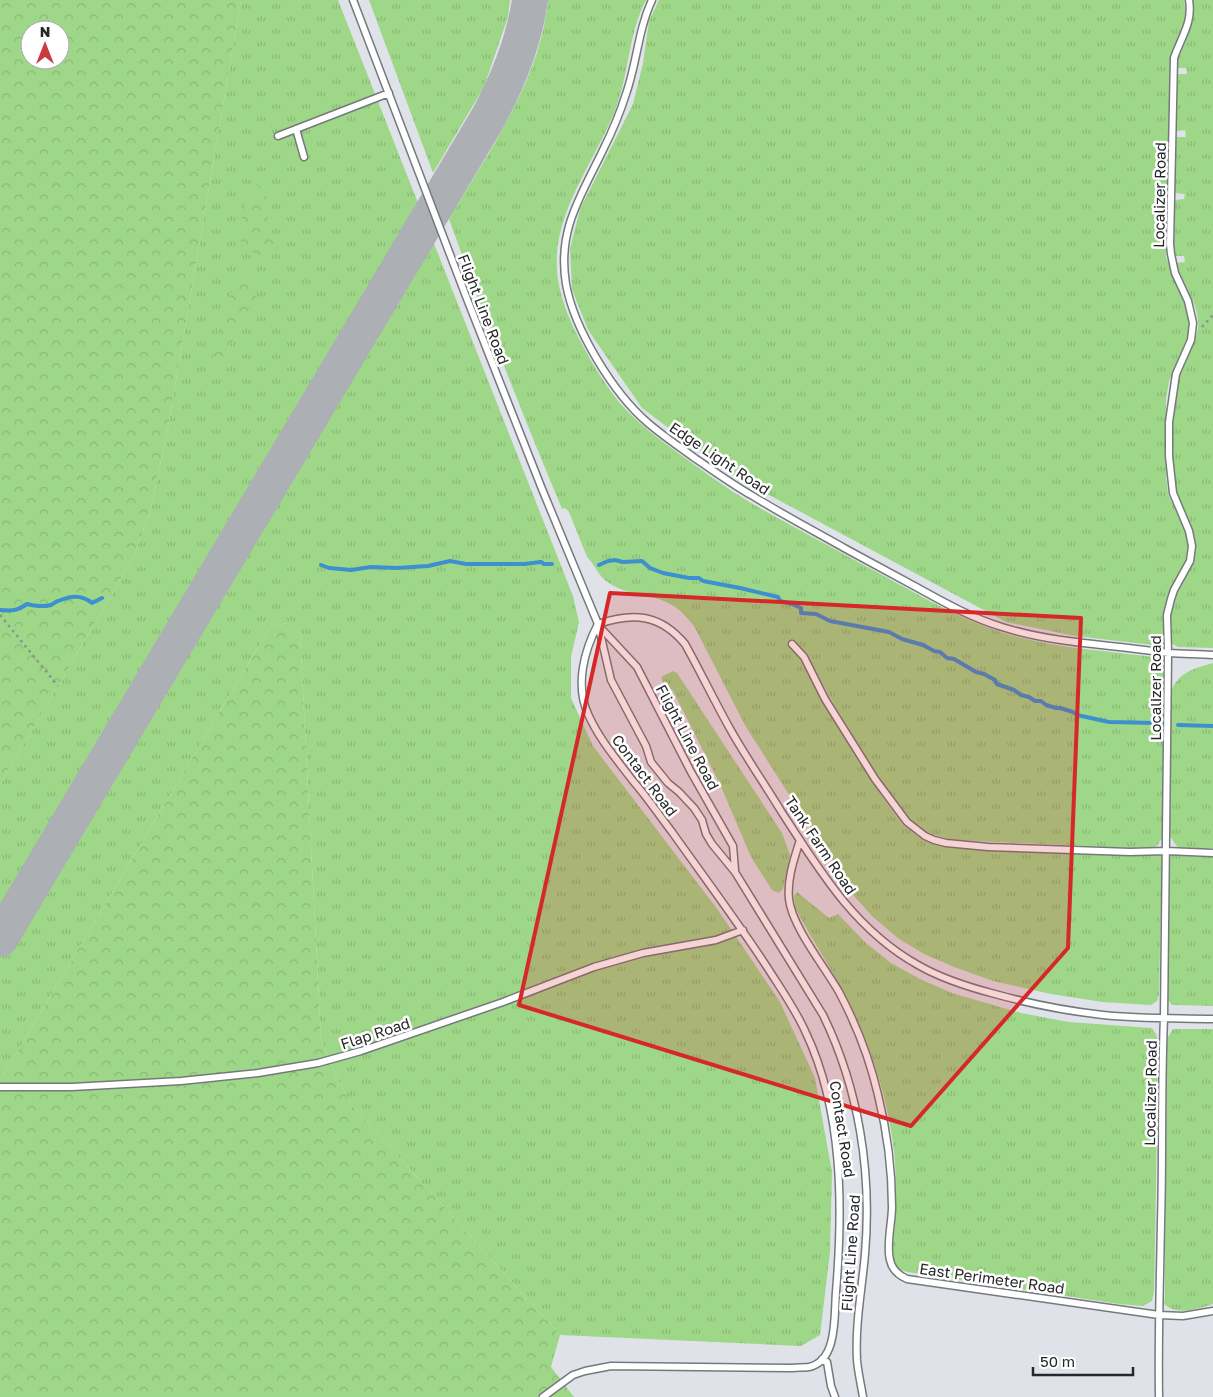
<svg xmlns="http://www.w3.org/2000/svg" width="1213" height="1397" font-family="'Golos Text',sans-serif">
<style>
.grass{fill:url(#grass-tufts)}
.forest{fill:url(#forest-crowns);fill-rule:evenodd}
.lines{fill:none;stroke-linecap:round;stroke-linejoin:round}
.stream{stroke:#3d90cf;stroke-width:4}
.taxiway{stroke:#acb0b4;stroke-width:36}
.lane-casing{stroke:#75797e;stroke-width:9}
.path{stroke:#8d9095;stroke-width:2.5;stroke-dasharray:2.5 4;stroke-linecap:butt}
.lane{stroke:#fff;stroke-width:6}
.marked{fill:#d62828;fill-opacity:0.2;stroke:#d62828;stroke-width:4;stroke-linejoin:round}
.labels{text-anchor:middle;dominant-baseline:central;stroke-width:5;stroke-linejoin:round;paint-order:stroke}
.street-label{font-size:15px;fill:#252729;stroke:#fff}
</style>
<defs>
<pattern id="grass-tufts" width="24" height="20" patternUnits="userSpaceOnUse" patternTransform="scale(1.25)"><rect width="24" height="20" fill="#9fd788"/><path d="M3 7l-1-3M5 7V3M7 7l1-3M15 17l-1-3M17 17v-4M19 17l1-3" fill="none" stroke="#89b975"/></pattern>
<pattern id="forest-crowns" width="20" height="18" patternUnits="userSpaceOnUse" patternTransform="scale(1.25)"><rect width="20" height="18" fill="#9fd788"/><path d="M2 6a3 3 0 1 1 6 0M12 15a3 3 0 1 1 6 0" fill="none" stroke="#89b975"/></pattern>
</defs>
<rect width="100%" height="100%" fill="#dfe3e9"/>
<path class="grass" d="M 241,0 L 338,0 L 573,596 L 579,622 L 571,657 L 571,698 L 593,746 L 718,910 L 780,1002 L 815,1078 L 832,1172 L 830,1252 L 820,1335 L 801,1346 L 560,1335 L 351,1104 L 336,1076 L 321,1040 L 300,634 L 287,623 L 270,627 L 0,1081 L 0,785 L 134,556 L 150,511 L 167,433 Z
M 369,0 L 510,0 L 508,17 L 484,87 L 433,173 Z
M 548,0 L 646,0 C 629,32 629,71 617,105 C 596,163 548,215 558,280 C 562,303 571,324 582,344 C 592,364 604,383 618,401 C 636,422 659,439 681,455 C 702,470 723,486 746,500 C 783,522 822,542 860,563 C 904,586 948,614 995,630 C 1046,648 1101,650 1154,657 L 1161,662 L 1163,667 L 1163,837 L 1157,846 L 1152,849 L 954,840 L 929,834 L 912,823 L 895,805 L 876,775 L 828,694 L 806,653 L 794,640 L 788,641 L 789,646 L 798,656 L 818,692 L 881,795 L 903,825 L 923,840 L 941,846 L 984,849 L 1132,856 L 1162,854 L 1159,994 L 1157,1001 L 1151,1005 L 1102,1002 L 1051,994 L 993,981 L 954,967 L 924,954 L 899,939 L 872,916 L 854,896 L 847,881 L 807,823 L 746,727 L 694,626 C 687,618 681,610 672,605 C 652,593 625,596 606,581 C 598,575 595,565 587,557 L 569,512 L 565,508 L 562,509 C 522,413 484,317 449,219 C 489,151 540,81 548,0 Z
M 659,0 L 1184,0 L 1185,7 L 1186,19 L 1183,31 L 1174,47 L 1170,66 L 1166,257 L 1189,315 L 1188,335 L 1181,354 L 1169,381 L 1166,400 L 1166,476 L 1168,494 L 1187,534 L 1189,546 L 1186,562 L 1169,595 L 1164,610 L 1164,638 L 1162,646 L 1075,636 L 1006,622 L 730,474 L 642,408 L 588,330 L 572,289 L 570,249 L 580,209 L 633,104 L 643,63 L 649,21 Z
M 1193,0 L 1213,0 L 1213,648 L 1178,647 L 1171,643 C 1170,627 1168,608 1174,594 C 1181,579 1193,566 1195,549 C 1198,531 1184,516 1178,500 C 1176,494 1174,487 1174,481 C 1171,466 1172,451 1172,436 C 1173,411 1172,392 1181,368 C 1186,354 1197,342 1198,326 C 1200,306 1182,282 1176,263 L 1185,262 L 1184,256 L 1174,256 L 1175,200 L 1184,199 L 1185,194 L 1175,193 L 1176,137 L 1186,137 L 1185,130 L 1176,131 L 1177,74 L 1187,74 L 1186,68 L 1177,68 L 1178,54 L 1193,21 Z
M 1213,663 L 1213,848 C 1205,849 1187,851 1179,848 C 1175,845 1172,839 1169,834 L 1171,692 C 1177,673 1195,668 1213,663 Z
M 673,671 L 677,673 L 782,833 L 790,855 L 783,889 L 779,893 L 772,890 L 751,857 L 719,782 L 672,689 L 667,691 L 661,677 Z
M 1169,854 L 1213,856 L 1213,1006 L 1172,1005 L 1168,1000 L 1166,993 Z
M 797,892 L 829,918 L 838,914 L 866,943 L 891,963 L 920,979 L 952,993 L 1021,1013 L 1069,1022 L 1152,1028 L 1156,1034 L 1158,1043 L 1155,1250 L 1154,1291 L 1152,1301 L 1143,1306 L 1119,1304 L 907,1272 C 902,1270 897,1269 895,1264 C 890,1254 896,1220 896,1207 C 896,1186 896,1164 893,1143 C 887,1101 875,1059 857,1019 C 840,980 814,945 795,907 L 794,896 Z
M 1173,1029 L 1213,1029 L 1213,1304 C 1198,1309 1177,1316 1164,1304 L 1165,1295 L 1165,1247 L 1167,1039 Z"/>
<path class="forest" d="M 0,0 L 241,0 L 167,433 L 150,511 L 134,556 L 0,785 ZM 30,30 L 60,30 L 60,60 L 30,60 Z
M 257,184 L 264,189 L 268,203 L 267,216 L 274,242 L 272,258 L 264,264 L 256,254 L 241,244 C 241,220 242,203 257,184 Z
M 243,269 C 252,276 255,285 257,296 L 244,316 L 236,336 L 222,357 L 218,369 L 213,378 L 211,362 L 219,344 L 220,327 L 225,313 L 230,295 L 239,279 Z
M 287,623 L 300,634 L 321,1040 L 336,1076 L 351,1104 L 560,1335 L 551,1367 L 574,1397 L 0,1397 L 0,1081 L 270,627 Z"/>
<g class="lines">
<path class="stream" d="M 321,565 L 329,568 L 351,570 L 371,567 L 397,568 L 428,566 L 450,561 L 466,564 L 524,564 L 541,562 L 544,564 L 552,564
M 599,565 L 608,561 L 615,560 L 623,562 L 642,561 L 650,568 L 663,573 L 689,578 L 699,578 L 703,581 L 740,588 L 778,597 L 780,601 L 792,604 L 801,608 L 801,613 L 816,614 L 830,621 L 889,632 L 902,639 L 923,645 L 934,651 L 940,652 L 947,658 L 954,659 L 976,672 L 984,674 L 995,680 L 997,684 L 1014,690 L 1021,695 L 1029,697 L 1035,701 L 1041,701 L 1046,705 L 1056,708 L 1060,708 L 1073,712 L 1077,715 L 1109,722 L 1156,723
M 0,610 C 12,611 17,611 27,604 C 33,606 44,607 51,605 C 53,604 55,602 58,601 C 71,596 81,594 92,603 L 102,598
M 1178,725 L 1213,726"/>
<path class="taxiway" d="M 0,939 L 488,118 C 508,81 524,42 530,0"/>
<g class="lane-casing">
<path id="lane" d="M 353,0 L 467,299 L 542,489 L 598,624 L 611,680 L 646,746 L 651,762 L 668,783 L 679,792 L 694,808 L 702,820 L 706,834 L 712,844 L 735,872 L 823,1015 C 859,1089 872,1172 865,1254 C 862,1289 855,1324 857,1360 C 858,1372 861,1385 863,1397
M 652,0 C 638,30 637,63 626,94 C 620,113 612,132 603,150 C 581,196 557,230 566,284 C 574,329 613,393 648,423 C 663,436 680,447 696,459 C 714,471 732,484 751,495 C 782,514 814,531 846,549 C 870,562 894,575 918,588 C 945,603 972,618 1002,627 C 1040,639 1081,643 1120,647 C 1137,649 1153,651 1169,653 C 1184,654 1198,654 1213,655
M 296,129 L 304,157
M 278,136 L 389,93
M 598,624 C 633,612 660,614 685,644 C 700,671 714,700 729,727 C 745,756 764,783 781,811 C 819,870 855,930 918,965 C 942,979 968,987 995,994 C 1031,1004 1067,1011 1103,1015 C 1140,1019 1177,1018 1213,1019
M 598,625 L 637,667 L 691,772 L 733,846 L 735,870
M 792,644 L 804,657 L 825,699 L 875,779 L 907,822 L 925,836 L 934,840 L 946,843 L 988,847 L 1130,852 L 1166,851 L 1213,853
M 800,840 C 794,859 787,879 789,899 C 792,927 825,967 839,992 C 856,1024 870,1060 878,1095 C 887,1131 892,1169 892,1207 C 892,1223 886,1245 890,1260 C 892,1270 898,1275 907,1279 L 1159,1315 L 1183,1316 L 1213,1311
M 0,1087 L 72,1087 L 181,1081 L 258,1073 L 318,1063 L 361,1051 L 503,1002 L 594,967 L 643,953 L 716,940 L 743,930
M 822,1359 L 827,1362 L 831,1386 L 835,1397
M 543,1397 L 573,1375 L 585,1371 L 611,1366 L 792,1368 C 797,1367 803,1368 809,1367 C 838,1361 834,1315 836,1292 C 843,1208 843,1111 806,1033 C 796,1010 781,989 767,967 C 737,921 704,877 672,832 C 659,815 647,797 633,781 C 617,760 599,739 588,714 C 575,685 584,651 598,624
M 1159,1397 C 1158,1339 1160,1281 1161,1223 C 1163,1155 1161,1087 1164,1018 L 1168,653 L 1167,615 L 1171,599 L 1174,590 L 1190,561 L 1192,546 L 1189,531 L 1173,493 L 1169,456 L 1169,422 L 1176,374 L 1191,340 L 1193,323 L 1188,301 L 1175,273 L 1171,254 L 1170,244 L 1174,58 C 1181,37 1193,23 1189,0"/>
</g>
<path class="path" d="M 1202,327 L 1213,315
M 0,615 L 58,686"/>
<use href="#lane" class="lane"/>
</g>
<path class="marked" d="M 610,593 L 1081,618 L 1068,948 L 911,1126 L 519,1005 Z"/>
<g class="labels">
<g class="street-label">
<text transform="translate(1159 195) rotate(-89)">Localizer Road</text>
<text transform="translate(484 309) rotate(69)">Flight Line Road</text>
<text transform="translate(720 458) rotate(34)">Edge Light Road</text>
<text transform="translate(1155 688) rotate(-90)">Localizer Road</text>
<text transform="translate(688 737) rotate(62)">Flight Line Road</text>
<text transform="translate(645 775) rotate(53)">Contact Road</text>
<text transform="translate(821 845) rotate(56)">Tank Farm Road</text>
<text transform="translate(375 1033) rotate(-18)">Flap Road</text>
<text transform="translate(1150 1093) rotate(-89)">Localizer Road</text>
<text transform="translate(843 1129) rotate(81)">Contact Road</text>
<text transform="translate(850 1253) rotate(-86)">Flight Line Road</text>
<text transform="translate(992 1278) rotate(8)">East Perimeter Road</text>
</g>
</g>
<g transform="translate(45 45)"><circle r="24" fill="#ffffff" stroke="#a8a9a9"/>
<path d="M0-4L9 19L0 12L-9 19Z" fill="#ca3b40"/>
<text y="-8" font-size="14" font-weight="bold" text-anchor="middle" fill="#252729">N</text>
</g>
<path d="M1033 1367v8h100v-8" fill="none" stroke="#252729" stroke-width="2.5"/>
<text x="1040" y="1367" font-size="15" fill="#252729" stroke="#ffffff" stroke-width="4" paint-order="stroke">50 m</text>
</svg>
